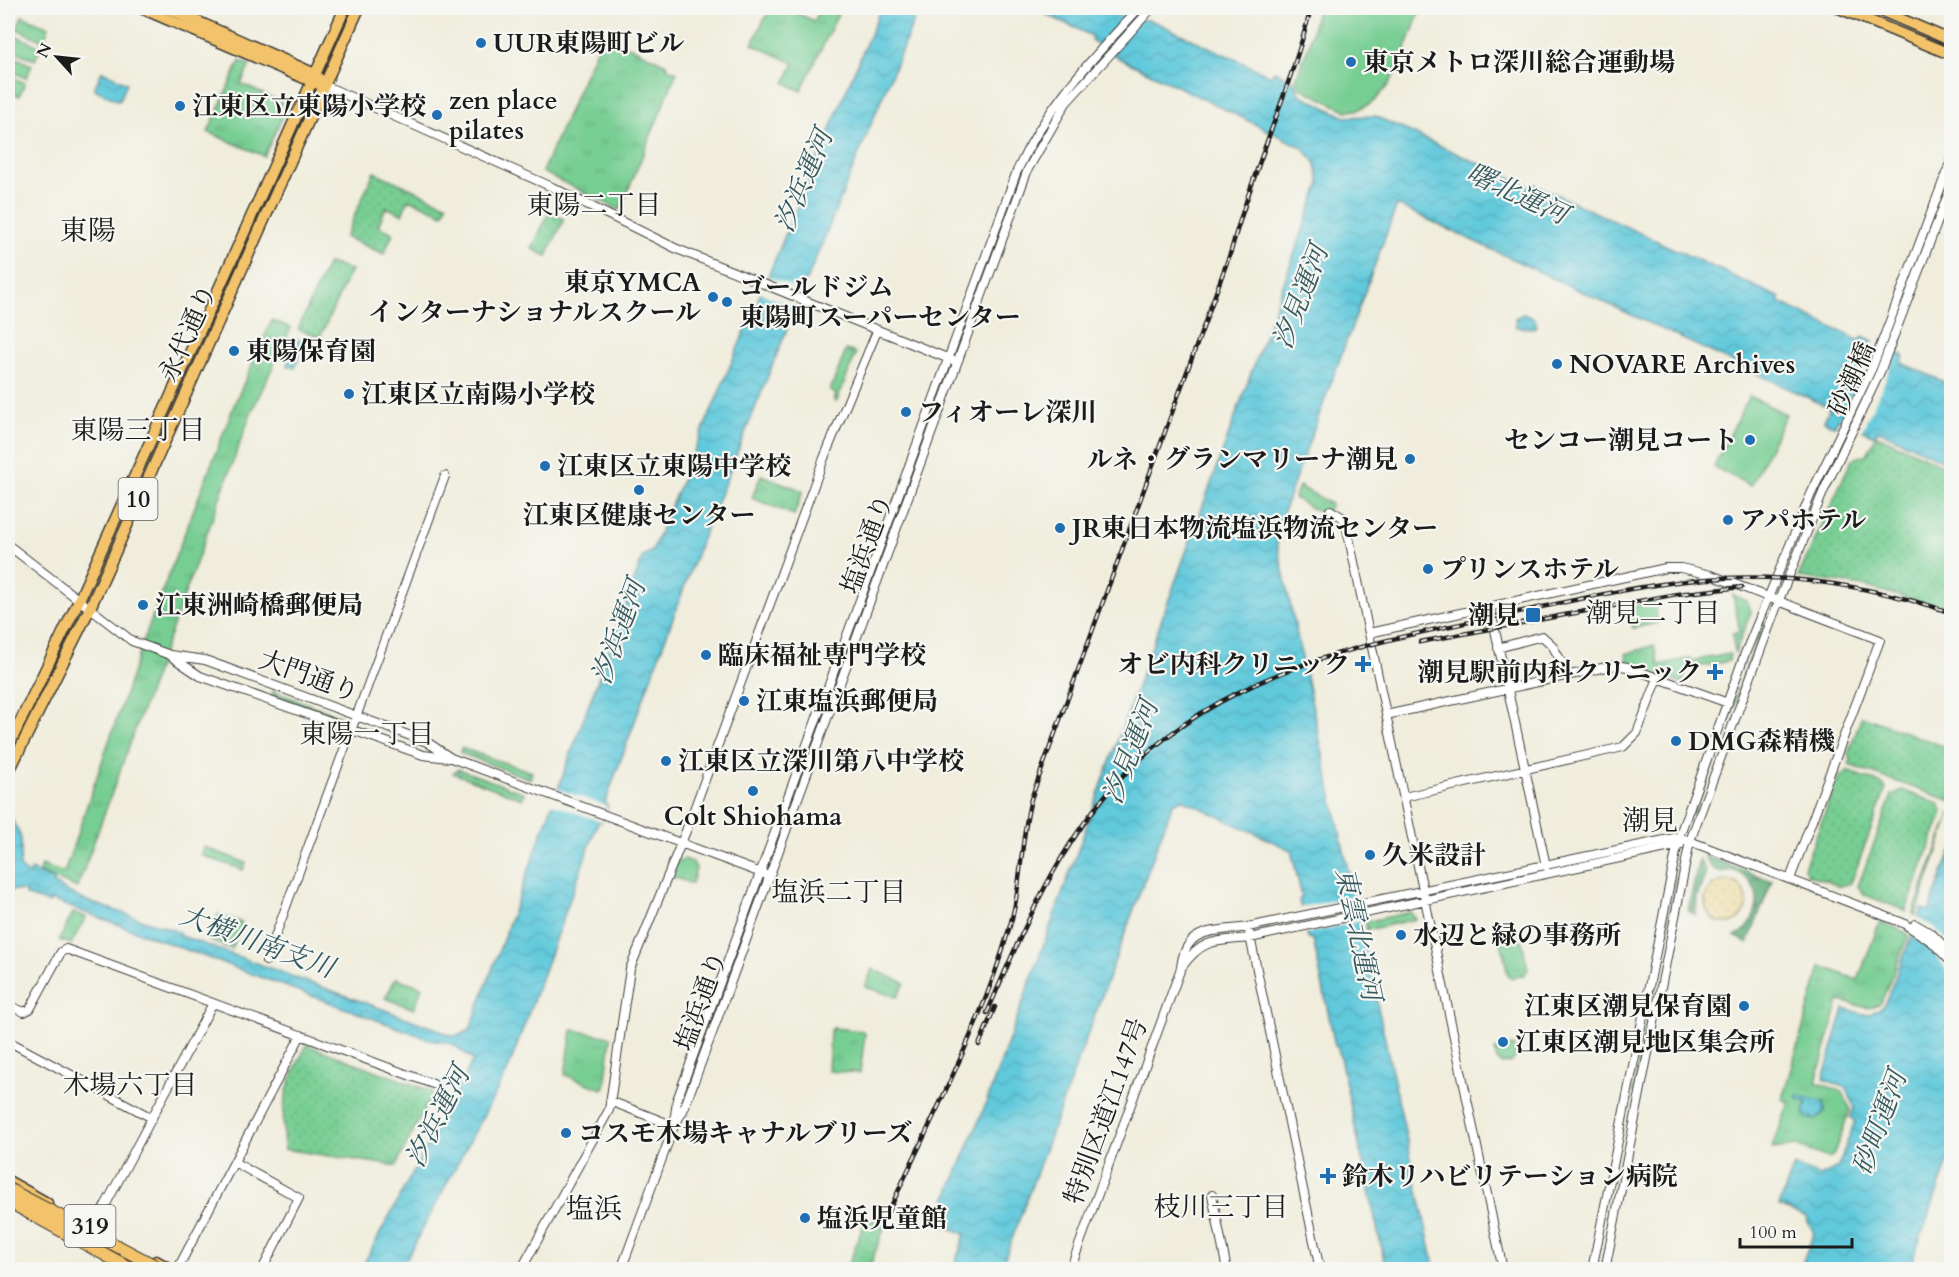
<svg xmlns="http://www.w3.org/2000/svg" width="1959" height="1277" font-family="Cardo,'Noto Serif JP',serif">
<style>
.grass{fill:url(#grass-dots);stroke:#4a7558;stroke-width:1.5}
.forest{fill:url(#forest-firs);stroke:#3e664c;stroke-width:1.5}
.sand{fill:url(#sand-dots);stroke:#857b5d;stroke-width:1.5}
.park{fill:url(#park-tufts);stroke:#4a7558;stroke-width:1.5}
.pitch{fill:#77ce93;stroke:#4a7558;stroke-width:1.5}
.water{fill:url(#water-waves);stroke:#3e727c;stroke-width:1.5}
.pier{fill:#f0eddc}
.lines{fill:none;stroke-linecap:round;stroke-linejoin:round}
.minor-casing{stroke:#3c3b39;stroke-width:10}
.major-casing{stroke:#3c3b39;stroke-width:13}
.minor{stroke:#fff;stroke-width:8}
.major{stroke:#f2c36a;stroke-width:10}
.rail-casing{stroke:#1c1c1c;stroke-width:4.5}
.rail{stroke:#f6f6f2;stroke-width:2;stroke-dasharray:7;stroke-linecap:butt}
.highway-bridge-casing{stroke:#3c3b39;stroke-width:14;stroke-linecap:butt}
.highway-bridge{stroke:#f2c36a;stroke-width:12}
.poi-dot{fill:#1f6fb2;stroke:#f6f6f2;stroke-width:2}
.labels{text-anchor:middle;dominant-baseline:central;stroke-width:4.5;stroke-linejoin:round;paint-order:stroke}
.shield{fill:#f6f6f2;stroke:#5d5d5c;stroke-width:1.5}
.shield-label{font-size:24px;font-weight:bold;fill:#1c1c1c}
.poi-label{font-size:26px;font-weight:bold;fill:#1c1c1c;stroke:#f6f6f2;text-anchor:start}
.street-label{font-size:26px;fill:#1c1c1c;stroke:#f6f6f2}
.water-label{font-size:27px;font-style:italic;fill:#34595f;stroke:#f6f6f2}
.neighbourhood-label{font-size:27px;fill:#1c1c1c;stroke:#f6f6f2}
.quarter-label{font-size:28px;fill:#1c1c1c;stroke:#f6f6f2}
</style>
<defs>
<pattern id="grass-dots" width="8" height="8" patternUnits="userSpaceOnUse" patternTransform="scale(1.5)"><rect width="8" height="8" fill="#77ce93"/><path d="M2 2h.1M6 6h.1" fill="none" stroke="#66b07e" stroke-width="1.8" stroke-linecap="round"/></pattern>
<pattern id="forest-firs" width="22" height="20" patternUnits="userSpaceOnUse" patternTransform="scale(1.5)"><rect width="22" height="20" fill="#61b17d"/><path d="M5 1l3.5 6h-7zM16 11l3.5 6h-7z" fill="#4f8f66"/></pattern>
<pattern id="sand-dots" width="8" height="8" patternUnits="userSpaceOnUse" patternTransform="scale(1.5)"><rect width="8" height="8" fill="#eeda9e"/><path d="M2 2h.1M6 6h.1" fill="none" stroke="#ccba88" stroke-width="1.8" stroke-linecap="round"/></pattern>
<pattern id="park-tufts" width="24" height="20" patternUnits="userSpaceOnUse" patternTransform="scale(1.5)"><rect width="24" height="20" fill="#77ce93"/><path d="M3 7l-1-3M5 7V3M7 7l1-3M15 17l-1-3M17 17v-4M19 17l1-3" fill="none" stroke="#66b07e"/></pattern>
<pattern id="water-waves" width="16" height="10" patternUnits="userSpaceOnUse" patternTransform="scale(1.5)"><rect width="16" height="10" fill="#60c9db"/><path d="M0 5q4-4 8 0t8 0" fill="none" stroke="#53acbb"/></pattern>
</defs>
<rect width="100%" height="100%" fill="#f6f6f2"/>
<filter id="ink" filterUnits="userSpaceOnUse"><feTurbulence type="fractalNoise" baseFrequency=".0167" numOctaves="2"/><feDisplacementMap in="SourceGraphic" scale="12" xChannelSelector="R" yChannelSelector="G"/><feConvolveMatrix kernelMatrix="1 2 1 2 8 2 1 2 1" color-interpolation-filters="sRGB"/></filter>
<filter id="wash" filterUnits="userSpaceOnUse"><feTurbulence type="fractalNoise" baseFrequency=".008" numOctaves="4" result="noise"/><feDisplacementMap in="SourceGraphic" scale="24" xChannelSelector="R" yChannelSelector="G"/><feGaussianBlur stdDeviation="1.35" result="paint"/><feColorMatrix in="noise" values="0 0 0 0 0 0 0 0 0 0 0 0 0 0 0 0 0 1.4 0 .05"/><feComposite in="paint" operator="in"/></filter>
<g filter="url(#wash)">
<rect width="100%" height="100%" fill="#f0eddc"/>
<path class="grass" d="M 374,172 L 447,205 L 443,214 L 409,199 L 402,214 L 386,207 L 378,226 L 393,233 L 384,254 L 345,237 Z
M 549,212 L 564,219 L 547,256 L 532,249 Z
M 328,263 L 351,270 L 320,337 L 298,329 Z
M 1877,435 L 1951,469 L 1951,610 L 1863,586 L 1798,577 L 1852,459 L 1867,454 Z
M 1764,621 L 1766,622 L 1693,815 L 1691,814 Z
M 273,691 L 340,716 L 339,719 L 272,695 Z
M 1862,716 L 1951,749 L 1951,801 L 1849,765 L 1851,760 L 1848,754 Z
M 1847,771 L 1883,784 L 1886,789 L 1851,883 L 1840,886 L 1808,875 L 1804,868 L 1838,778 Z
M 1902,790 L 1939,804 L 1943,812 L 1906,911 L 1865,895 L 1858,886 L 1892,795 Z
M 1951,812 L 1916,915 L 1913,914 Z
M 1676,877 L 1678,878 L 1635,1093 L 1632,1092 Z
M 307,1045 L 433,1092 L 396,1166 L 284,1149 C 281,1104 285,1084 307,1045 Z
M 866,1218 L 885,1225 L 869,1269 L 847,1269 Z"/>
<path class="forest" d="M 1704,855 L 1772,881 L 1748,943 L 1735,936 C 1753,929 1763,902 1753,886 C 1749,878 1741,875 1734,870 L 1719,872 L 1711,867 Z
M 1699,859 L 1706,872 L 1697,897 L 1696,915 L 1688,911 Z"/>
<path class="sand" d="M1705 902a21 21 0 1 1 42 0a21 21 0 1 1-42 0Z"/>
<path class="park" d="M 770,8 L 786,8 L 814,21 L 821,8 L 838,14 L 801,91 L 785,83 L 794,63 L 752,44 Z
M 603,34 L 668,65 L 667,68 L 677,72 L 620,210 L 542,172 Z
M 240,61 L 250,65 L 241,84 L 288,105 L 264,156 L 208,132 Z
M 272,320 L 291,328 L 251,413 L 77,888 L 39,872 L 41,865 L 64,873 L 145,636 L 235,403 Z
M 846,350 L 856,353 L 837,401 L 834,401 L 836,394 L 830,391 Z
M 761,475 L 803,491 L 794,515 L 752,498 Z
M 1299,486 L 1331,504 L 1325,516 L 1294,498 Z
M 1733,595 L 1747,601 L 1751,611 L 1735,654 L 1732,634 L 1740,632 Z
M 1654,602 L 1658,623 L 1633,628 L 1629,608 Z
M 1654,645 L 1659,665 L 1690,658 L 1691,661 L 1730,654 L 1729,661 L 1687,669 L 1682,684 L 1629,665 L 1626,654 Z
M 461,748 L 532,772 L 530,779 L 460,753 Z
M 458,769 L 524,793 L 522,799 L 453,773 Z
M 204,847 L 246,863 L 243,870 L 201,855 Z
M 684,859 L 693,862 L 696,868 L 692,884 L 671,876 L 677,861 Z
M 1410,912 L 1416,919 L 1367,930 L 1365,922 Z
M 73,913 L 86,917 L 71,944 L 59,940 Z
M 218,914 L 242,923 L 232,949 L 208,940 Z
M 1880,921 L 1909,934 L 1881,1003 L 1869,1008 L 1839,1001 L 1816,1082 L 1843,1092 L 1850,1110 L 1833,1156 L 1828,1158 L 1796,1146 L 1772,1149 L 1789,1102 L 1782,1099 L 1821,966 L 1858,980 Z
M 1521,937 L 1528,969 L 1524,975 L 1512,978 L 1508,975 L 1501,941 Z
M 872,969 L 905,983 L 897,997 L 865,987 Z
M 396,978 L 422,987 L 414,1009 L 385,998 Z
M 833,1028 L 863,1031 L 865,1034 L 860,1073 L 828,1071 L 830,1031 Z
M 572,1030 L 611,1037 L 605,1087 L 602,1089 L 565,1075 Z
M 1514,1046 L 1516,1056 L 1512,1062 L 1502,1064 L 1497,1060 L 1495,1050 Z"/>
<path class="pitch" d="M 1317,8 L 1421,8 C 1407,42 1392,111 1347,111 L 1299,87 L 1296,78 L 1309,45 Z
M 22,16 L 49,27 L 43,41 L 17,29 Z
M 14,35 L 41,47 L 35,60 L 8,48 Z
M 8,54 L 32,65 L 26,78 L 8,70 Z
M 8,75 L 25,83 L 19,96 L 8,91 Z
M 1749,396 L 1786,414 L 1751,486 L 1714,467 Z"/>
<path class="water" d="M 881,8 L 919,8 L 807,280 L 803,283 L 791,314 L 792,317 L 700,544 L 605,803 L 608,806 L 602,822 L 598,822 L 508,1070 L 401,1269 L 361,1269 L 473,1060 C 459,1048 449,1040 434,1041 L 51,900 L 49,903 L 25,895 L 25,891 L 12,890 L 8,896 L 8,862 L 12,846 L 8,833 L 8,815 C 26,840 21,839 20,867 L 30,875 L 31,870 L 55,880 L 54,884 L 81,899 L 179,932 L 179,935 L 437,1029 C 452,1038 455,1038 470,1030 L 643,556 L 652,551 Z
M 1033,8 L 1101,8 L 1119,16 L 1153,21 L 1271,76 L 1274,71 L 1294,81 L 1299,94 L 1345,117 L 1375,116 L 1532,188 L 1534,184 L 1780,298 L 1779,302 L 1860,341 L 1863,336 L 1904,356 L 1902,363 L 1951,385 L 1951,464 L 1878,430 L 1874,436 L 1838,419 L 1835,426 L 1824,421 L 1830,408 L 1397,205 L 1275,534 L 1435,1269 L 1386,1269 L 1338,1048 L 1335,1046 L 1313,939 L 1308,938 L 1299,900 L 1302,897 L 1291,850 L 1182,799 L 1173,803 L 1001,1269 L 953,1269 L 965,1234 L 936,1223 L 985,1106 L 1320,183 L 1315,162 L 1302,147 L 1119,58 L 1091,40 L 1092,36 Z
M 102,71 L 127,83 L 119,101 L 94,89 Z
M 1523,314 L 1535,319 L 1537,326 L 1533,328 L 1516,327 L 1515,318 Z
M 296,339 L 304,342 L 295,368 L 287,365 Z
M 1951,851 L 1951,1154 L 1909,1269 L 1800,1269 L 1814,1233 L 1805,1216 L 1779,1206 L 1794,1166 L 1820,1176 L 1838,1167 L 1855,1121 L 1850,1118 L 1854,1108 L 1847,1088 L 1823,1079 L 1844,1009 L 1868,1015 L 1884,1006 L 1922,909 L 1929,911 Z
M 1797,1095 L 1824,1102 L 1825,1111 L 1816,1120 L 1807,1118 L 1804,1113 L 1807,1102 L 1797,1099 Z"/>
<path class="pier" d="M 765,275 L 803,291 L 797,308 L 758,292 Z
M 1875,339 L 1897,349 L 1884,383 L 1861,433 L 1840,423 L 1837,428 Z
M 555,788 L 607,806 L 602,822 L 550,803 Z
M 1356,895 L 1362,921 L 1304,934 L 1298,908 Z
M 1916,916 L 1936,929 L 1951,944 L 1951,977 L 1931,949 L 1909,934 Z"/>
</g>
<g filter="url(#ink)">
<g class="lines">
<g class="minor-casing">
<path id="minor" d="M 324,85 L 552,187 L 677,249 L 952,360
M 1330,510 L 1342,517 L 1346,524 L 1503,1270
M 8,545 L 132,641 L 170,655 L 205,660 L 427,742 L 451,758 L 764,874
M 1490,607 L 1546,866
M 1369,633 L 1666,568 L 1681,568 L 1711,575 L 1880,640 L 1790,879
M 1498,648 L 1542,636 L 1552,645 L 1569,675
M 172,657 L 200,676 L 423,755 L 449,758
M 1386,715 L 1616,665 L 1627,667 L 1728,703
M 1404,797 L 1623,747 L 1637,733 L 1658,678
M 1915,924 L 1932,934 L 1952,954
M 1248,927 L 1320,1270
M 266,961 L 445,476
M 1182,967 C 1202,938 1217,941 1250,938 L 1680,845
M 8,1005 L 24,1012 L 30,1009 L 61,952 L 66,949 L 433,1084
M 8,1041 L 152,1118
M 610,1101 L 674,1126
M 674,1124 L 677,1100 L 1017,171 C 1047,105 1091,60 1139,8
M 234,1162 L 299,1198 L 262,1270
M 1212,1195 L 1227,1270
M 89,1236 L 213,1003
M 177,1270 L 301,1035
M 521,1270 L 609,1110 L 630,969 L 686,831 L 824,458 L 877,331
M 621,1270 L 674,1126 L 683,1111 L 711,1036 L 1028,169 L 1066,103 L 1152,8
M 1070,1270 L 1181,968 C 1185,926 1214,932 1248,927 L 1679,837 L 1903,923 L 1932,942 L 1952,963
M 1592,1270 L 1679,837 L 1744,656 L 1811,494 L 1872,368 L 1952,158
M 1605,1270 L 1690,841 L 1779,600 L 1824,490 L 1880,372 L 1952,184"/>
</g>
<g class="major-casing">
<path id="major" d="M 141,8 L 318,84
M 167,8 L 315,74 L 320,80
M 1839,8 L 1952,55
M 1875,8 L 1952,41
M 8,747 L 79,600 L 345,8
M 8,773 L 90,608 L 359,8
M 8,1181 L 47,1203
M 156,1261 L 172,1270"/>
</g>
<use href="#minor" class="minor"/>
<use href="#major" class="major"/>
<g class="rail-casing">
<path id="rail" d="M 1420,642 L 1677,594 L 1742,587
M 987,1013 C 1026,923 1064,830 1137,762 C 1244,663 1376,642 1513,613 C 1582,599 1654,581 1724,578 C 1801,575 1879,588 1952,613
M 979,1045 L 995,1007
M 889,1211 C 931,1119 981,1027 1009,929 C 1022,887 1020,842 1031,799 L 1231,251 C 1253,169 1290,90 1311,8"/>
</g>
<use href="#rail" class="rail"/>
<g class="highway-bridge-casing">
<path id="highway-bridge" d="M 8,1189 L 163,1270
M 8,1201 L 133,1270"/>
</g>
<use href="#highway-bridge" class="highway-bridge"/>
</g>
</g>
<g class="poi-dot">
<circle cx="481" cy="43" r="6"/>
<circle cx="1351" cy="62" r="6"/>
<circle cx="180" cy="106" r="6"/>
<circle cx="437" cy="115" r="6"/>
<circle cx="713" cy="297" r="6"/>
<circle cx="727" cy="302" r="6"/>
<circle cx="234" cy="351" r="6"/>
<circle cx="1557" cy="364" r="6"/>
<circle cx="349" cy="394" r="6"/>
<circle cx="906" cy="412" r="6"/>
<circle cx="1750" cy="440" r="6"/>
<circle cx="1410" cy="459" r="6"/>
<circle cx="545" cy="466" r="6"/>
<circle cx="639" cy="490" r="6"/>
<circle cx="1728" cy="520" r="6"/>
<circle cx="1060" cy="528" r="6"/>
<circle cx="1428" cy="569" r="6"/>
<circle cx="143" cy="605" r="6"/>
<rect x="1525" y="607" width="16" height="16" rx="3"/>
<circle cx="706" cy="655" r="6"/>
<path d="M1360 655h6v6h6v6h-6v6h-6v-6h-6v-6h6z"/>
<path d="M1712 663h6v6h6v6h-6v6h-6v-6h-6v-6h6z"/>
<circle cx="744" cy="701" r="6"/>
<circle cx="1676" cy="741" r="6"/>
<circle cx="666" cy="761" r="6"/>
<circle cx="753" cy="791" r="6"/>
<circle cx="1370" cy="855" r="6"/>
<circle cx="1401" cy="935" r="6"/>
<circle cx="1744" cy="1006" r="6"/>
<circle cx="1503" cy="1042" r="6"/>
<circle cx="566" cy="1133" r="6"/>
<path d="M1325 1167h6v6h6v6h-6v6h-6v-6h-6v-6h6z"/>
<circle cx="805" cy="1218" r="6"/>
</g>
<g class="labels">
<g class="shield">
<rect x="118.5" y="478" width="39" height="42" rx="4.5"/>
<rect x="64.5" y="1205" width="51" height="42" rx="4.5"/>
</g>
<g class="shield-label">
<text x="138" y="499">10</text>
<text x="90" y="1226">319</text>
</g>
<g class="poi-label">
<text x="493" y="43">UUR東陽町ビル</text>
<text x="1363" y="62">東京メトロ深川総合運動場</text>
<text x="449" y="100">zen place<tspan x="449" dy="30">pilates</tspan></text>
<text x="192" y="106">江東区立東陽小学校</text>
<text x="701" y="282" text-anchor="end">東京YMCA<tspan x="701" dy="30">インターナショナルスクール</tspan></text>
<text x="739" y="287">ゴールドジム<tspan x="739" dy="30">東陽町スーパーセンター</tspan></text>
<text x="246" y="351">東陽保育園</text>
<text x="1569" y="364">NOVARE Archives</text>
<text x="361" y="394">江東区立南陽小学校</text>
<text x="918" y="412">フィオーレ深川</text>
<text x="1738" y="440" text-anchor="end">センコー潮見コート</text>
<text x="1398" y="459" text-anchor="end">ルネ・グランマリーナ潮見</text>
<text x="557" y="466">江東区立東陽中学校</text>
<text x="639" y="515" text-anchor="middle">江東区健康センター</text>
<text x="1740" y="520">アパホテル</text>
<text x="1072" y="528">JR東日本物流塩浜物流センター</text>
<text x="1440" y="569">プリンスホテル</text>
<text x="155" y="605">江東洲崎橋郵便局</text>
<text x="1520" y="615" text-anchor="end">潮見</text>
<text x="718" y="655">臨床福祉専門学校</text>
<text x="1350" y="664" text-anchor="end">オビ内科クリニック</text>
<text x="1702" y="672" text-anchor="end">潮見駅前内科クリニック</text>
<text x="756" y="701">江東塩浜郵便局</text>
<text x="1688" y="741">DMG森精機</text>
<text x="678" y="761">江東区立深川第八中学校</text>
<text x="753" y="816" text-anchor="middle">Colt Shiohama</text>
<text x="1382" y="855">久米設計</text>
<text x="1413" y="935">水辺と緑の事務所</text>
<text x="1732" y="1006" text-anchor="end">江東区潮見保育園</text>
<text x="1515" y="1042">江東区潮見地区集会所</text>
<text x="578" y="1133">コスモ木場キャナルブリーズ</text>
<text x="1342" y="1176">鈴木リハビリテーション病院</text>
<text x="817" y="1218">塩浜児童館</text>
</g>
<g class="street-label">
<text transform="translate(188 333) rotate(-66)">永代通り</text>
<text transform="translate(1852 379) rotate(-66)">砂潮橋</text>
<text transform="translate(867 544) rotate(-70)">塩浜通り</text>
<text transform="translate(309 676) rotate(20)">大門通り</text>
<text transform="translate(701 1001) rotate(-70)">塩浜通り</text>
<text transform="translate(1106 1111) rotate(-70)">特別区道江147号</text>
</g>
<g class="water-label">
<text transform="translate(804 181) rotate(-67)">汐浜運河</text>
<text transform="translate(1517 194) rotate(25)">曙北運河</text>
<text transform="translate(1301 297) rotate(-69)">汐見運河</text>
<text transform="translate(619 632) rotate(-70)">汐浜運河</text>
<text transform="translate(1131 752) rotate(-69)">汐見運河</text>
<text transform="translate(1358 934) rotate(78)">東雲北運河</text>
<text transform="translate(257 942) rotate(20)">大横川南支川</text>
<text transform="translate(438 1117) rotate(-63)">汐浜運河</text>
<text transform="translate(1880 1123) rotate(-70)">砂町運河</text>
</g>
<g class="neighbourhood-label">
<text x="594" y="205">東陽二丁目</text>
<text x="138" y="430">東陽三丁目</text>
<text x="1653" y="613">潮見二丁目</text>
<text x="367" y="734">東陽一丁目</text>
<text x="839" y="892">塩浜二丁目</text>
<text x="130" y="1085">木場六丁目</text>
<text x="1221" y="1207">枝川三丁目</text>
</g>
<g class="quarter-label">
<text x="88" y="231">東陽</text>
<text x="1650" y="821">潮見</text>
<text x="594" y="1209">塩浜</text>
</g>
</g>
<rect width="1959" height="1277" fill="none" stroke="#f6f6f2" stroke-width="30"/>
<g transform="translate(57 57) rotate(297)" stroke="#f6f6f2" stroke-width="4.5" paint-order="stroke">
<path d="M0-4.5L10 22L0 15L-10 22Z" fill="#1c1c1c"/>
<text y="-9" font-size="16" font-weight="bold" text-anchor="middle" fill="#1c1c1c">N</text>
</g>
<path d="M1740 1238v9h112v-9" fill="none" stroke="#1c1c1c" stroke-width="3"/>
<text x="1749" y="1238" font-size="18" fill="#1c1c1c" stroke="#f6f6f2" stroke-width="4.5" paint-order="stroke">100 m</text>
</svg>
